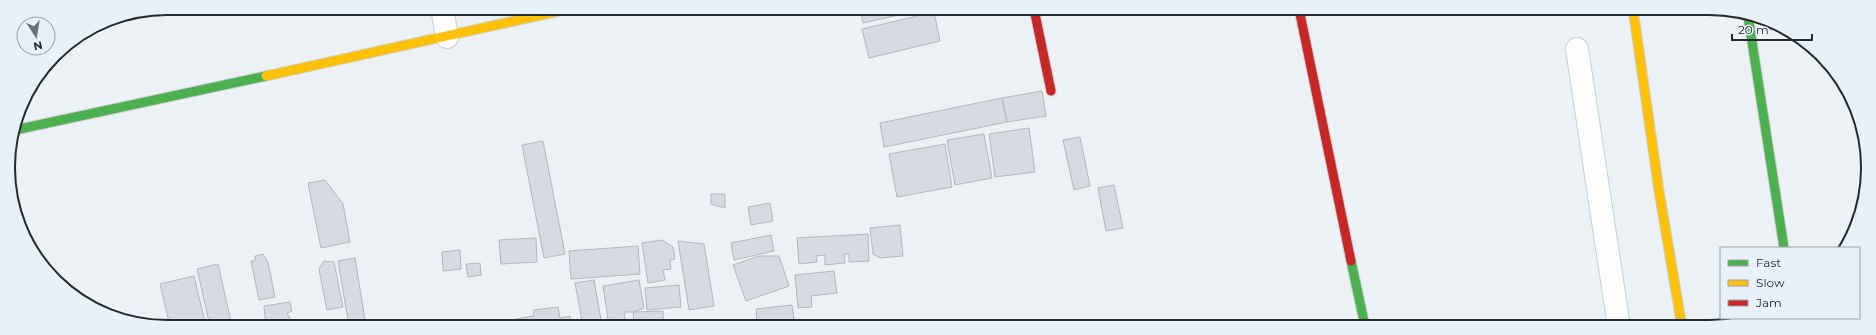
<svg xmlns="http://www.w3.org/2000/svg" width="1876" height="335" font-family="Montserrat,sans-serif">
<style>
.building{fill:#d7d9e3;stroke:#b5b7bb}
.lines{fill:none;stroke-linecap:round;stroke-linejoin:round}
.street-casing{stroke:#caced1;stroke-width:24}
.fast-casing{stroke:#caced1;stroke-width:11}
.slow-casing{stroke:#caced1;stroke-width:11}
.jam-casing{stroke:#caced1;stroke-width:11}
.street{stroke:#fcfdfe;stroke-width:22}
.fast{stroke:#4caf50;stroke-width:9}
.slow{stroke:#ffc107;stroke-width:9}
.jam{stroke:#c62828;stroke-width:9}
.rim{fill:none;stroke:#272a2d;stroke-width:2}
</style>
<rect width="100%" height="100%" fill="#ecf1f5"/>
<path class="building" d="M 860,9 L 926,9 L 863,23 Z
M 934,12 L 940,41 L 869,58 L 862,29 Z
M 1769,23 L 1784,28 L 1770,30 Z
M 1042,91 L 1046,116 L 1007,122 L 1002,98 Z
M 1002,98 L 1007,122 L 884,147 L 880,123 Z
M 1029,128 L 1035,172 L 995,177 L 989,134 Z
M 984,134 L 992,178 L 955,185 L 947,140 Z
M 1080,137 L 1090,186 L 1074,190 L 1063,140 Z
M 543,141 L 565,254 L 544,258 L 522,145 Z
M 945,144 L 952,187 L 897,197 L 889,154 Z
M 325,180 L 343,204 L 350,242 L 321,248 L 308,183 Z
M 1114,185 L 1123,228 L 1106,231 L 1098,188 Z
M 711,194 L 725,194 L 725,208 L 711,204 Z
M 770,203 L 773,221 L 751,225 L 748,207 Z
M 900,225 L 903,256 L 880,258 L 873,254 L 870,228 Z
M 868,234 L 869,261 L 849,262 L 849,254 L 844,254 L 845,263 L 825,265 L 825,255 L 816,256 L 817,262 L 799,264 L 797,238 Z
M 771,235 L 774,251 L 734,260 L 731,243 Z
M 536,238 L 537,262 L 501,264 L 499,240 Z
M 662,240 L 673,247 L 675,259 L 670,260 L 671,269 L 663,270 L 665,280 L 648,283 L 642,243 Z
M 678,241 L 704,244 L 714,306 L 689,310 Z
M 638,246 L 640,274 L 571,279 L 569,251 Z
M 460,250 L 461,269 L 443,271 L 442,252 Z
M 263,254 L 268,262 L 275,297 L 259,300 L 251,261 L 255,261 L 255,256 Z
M 759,256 L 779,256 L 789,286 L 746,301 L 733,265 Z
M 355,258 L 366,326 L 349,326 L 338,261 Z
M 324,261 L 334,262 L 343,307 L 327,310 L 319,269 Z
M 480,263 L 481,275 L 468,277 L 466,264 Z
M 218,264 L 232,326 L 210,326 L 197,269 Z
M 834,271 L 837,293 L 811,296 L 812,307 L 798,308 L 795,275 Z
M 194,276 L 206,326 L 170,326 L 160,284 Z
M 594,280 L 602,326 L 583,326 L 575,283 Z
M 639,280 L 644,308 L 633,312 L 624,312 L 626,326 L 609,326 L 603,286 Z
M 679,285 L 681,307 L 647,310 L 645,288 Z
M 290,302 L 292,311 L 287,313 L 293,324 L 266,326 L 264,306 Z
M 792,305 L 795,326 L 750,326 L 750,324 L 757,322 L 756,309 Z
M 558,307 L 560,318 L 570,316 L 571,326 L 516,326 L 516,319 L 533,316 L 534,310 Z
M 663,311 L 664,326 L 634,326 L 633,312 Z"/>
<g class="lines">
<g class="street-casing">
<path id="street" d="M 442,8 L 447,37
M 1577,49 L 1619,327"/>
</g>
<g class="fast-casing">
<path id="fast" d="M 1748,16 L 1784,248
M 15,130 L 266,76
M 1351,261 L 1365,326"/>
</g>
<g class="slow-casing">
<path id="slow" d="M 1633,9 L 1659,191 L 1682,327
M 266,76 L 573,8"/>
</g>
<g class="jam-casing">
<path id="jam" d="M 1034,9 L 1051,91
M 1299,9 L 1351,261"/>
</g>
<use href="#street" class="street"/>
<use href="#fast" class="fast"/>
<use href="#slow" class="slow"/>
<use href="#jam" class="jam"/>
</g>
<path d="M0 0H1876V335H0ZM167 15H1709A152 152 0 0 1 1861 167V168A152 152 0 0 1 1709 320H167A152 152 0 0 1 15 168V167A152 152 0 0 1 167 15Z" fill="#e8f1f9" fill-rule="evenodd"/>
<path class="rim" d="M167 15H1709A152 152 0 0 1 1861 167V168A152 152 0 0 1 1709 320H167A152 152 0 0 1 15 168V167A152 152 0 0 1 167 15Z"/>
<rect x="1720" y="247" width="140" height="72" fill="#e8f1f9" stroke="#9ba1a7"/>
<rect x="1728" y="260" width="20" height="6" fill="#4caf50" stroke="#9ba1a7"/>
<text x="1756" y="267" font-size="12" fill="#272a2d">Fast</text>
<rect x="1728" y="280" width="20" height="6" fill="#ffc107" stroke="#9ba1a7"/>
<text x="1756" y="287" font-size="12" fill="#272a2d">Slow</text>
<rect x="1728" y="300" width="20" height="6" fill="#c62828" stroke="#9ba1a7"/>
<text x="1756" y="307" font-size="12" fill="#272a2d">Jam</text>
<g transform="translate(36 36) rotate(168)"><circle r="19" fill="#e8f1f9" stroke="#9ba1a7"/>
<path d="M0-3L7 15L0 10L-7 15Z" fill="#6c7073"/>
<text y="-6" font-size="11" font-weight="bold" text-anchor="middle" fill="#272a2d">N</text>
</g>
<path d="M1732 34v6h80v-6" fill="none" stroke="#272a2d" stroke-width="2"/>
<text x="1738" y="34" font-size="12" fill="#272a2d" stroke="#e8f1f9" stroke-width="3" paint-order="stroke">20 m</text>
</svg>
